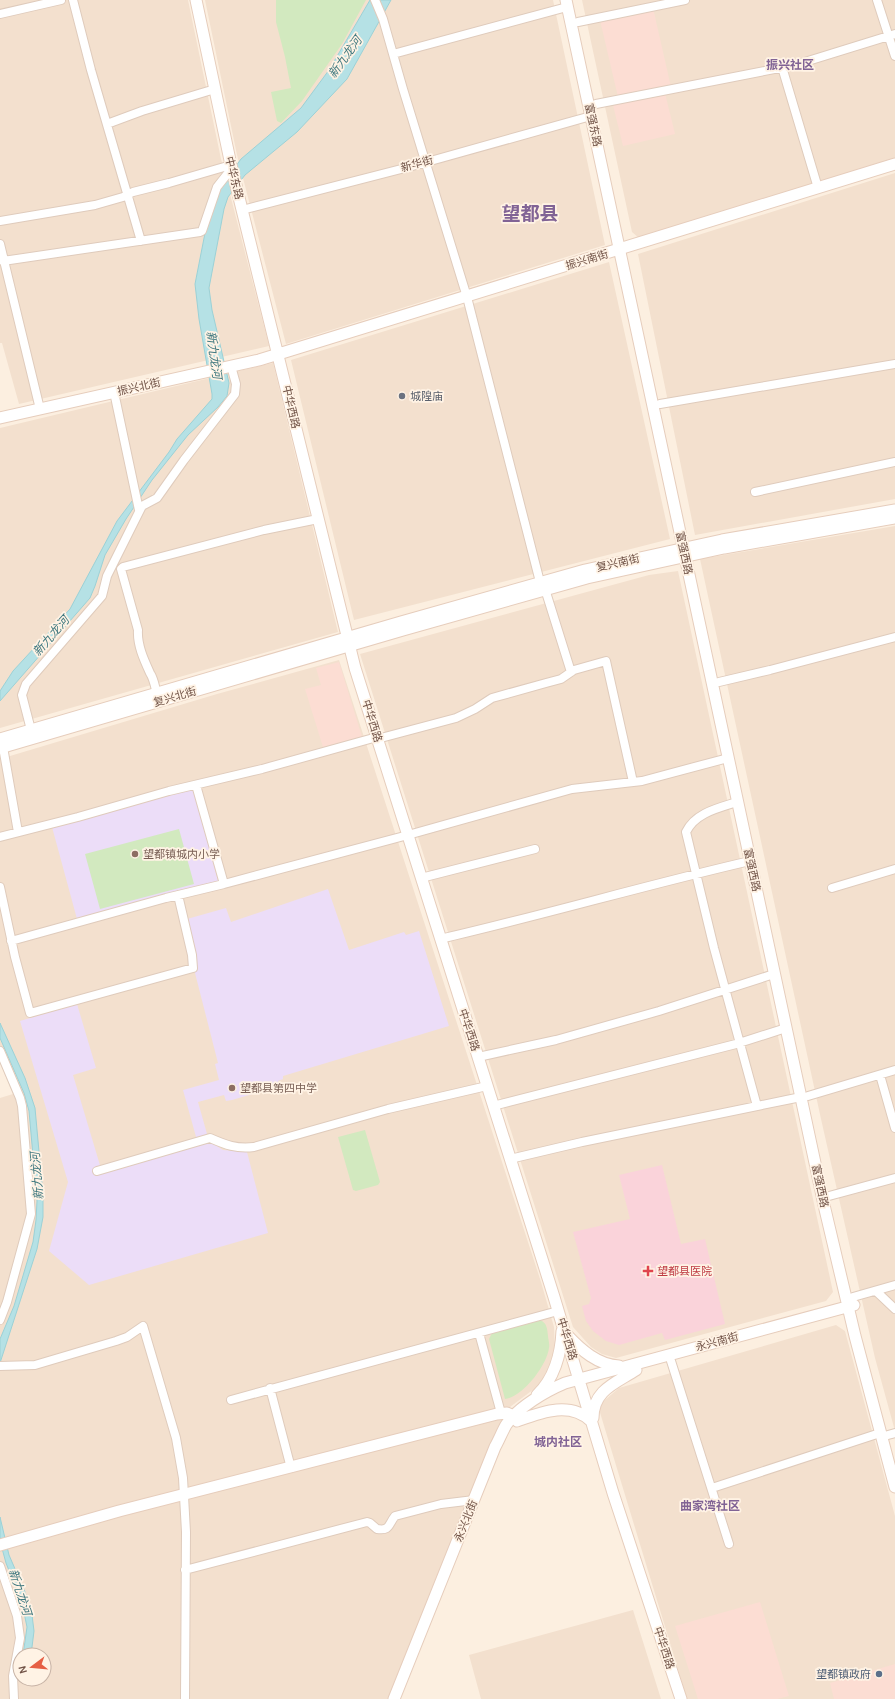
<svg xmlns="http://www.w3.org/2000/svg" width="895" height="1699" font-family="Karla,'Noto Sans SC',sans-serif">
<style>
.residential{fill:#f3e0ce;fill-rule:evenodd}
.commercial{fill:#fcddd3}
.education{fill:#ecddf8}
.medical{fill:#fad3da}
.green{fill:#d2e9bf}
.water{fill:#b5e1e5;stroke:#9bd1d6}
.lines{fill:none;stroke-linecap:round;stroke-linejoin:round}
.street-casing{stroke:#dfcbbc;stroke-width:10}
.secondary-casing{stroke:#e6cdbc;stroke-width:13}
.street{stroke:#fff;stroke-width:8}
.secondary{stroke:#fff;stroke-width:11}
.worship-dot{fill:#6b7280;stroke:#fff3e5;stroke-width:1.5}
.education-dot{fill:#8d6e63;stroke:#fff3e5;stroke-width:1.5}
.health-dot{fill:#e0444e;stroke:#fff3e5;stroke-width:1.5}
.service-dot{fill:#5c6f8a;stroke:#fff3e5;stroke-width:1.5}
.labels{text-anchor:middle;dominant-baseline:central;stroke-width:3.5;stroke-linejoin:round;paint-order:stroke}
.street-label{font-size:11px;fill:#725448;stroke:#fff3e5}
.worship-label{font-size:11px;fill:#5b616d;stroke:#fff3e5;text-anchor:start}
.education-label{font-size:11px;fill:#785e54;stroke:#fff3e5;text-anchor:start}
.health-label{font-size:11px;fill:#be3a42;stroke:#fff3e5;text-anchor:start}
.service-label{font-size:11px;fill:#4e5e75;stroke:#fff3e5;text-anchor:end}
.water-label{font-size:12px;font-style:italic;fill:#3f787f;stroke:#fff3e5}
.neighbourhood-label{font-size:12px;font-weight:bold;fill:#816395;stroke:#fff3e5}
.town-label{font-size:19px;font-weight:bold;fill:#816395;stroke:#fff3e5}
</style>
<rect width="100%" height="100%" fill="#fcefe0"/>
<path class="residential" d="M 0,0 L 188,0 L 221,159 L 269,346 L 19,404 L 2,343 L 0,343 Z
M 205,0 L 553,0 L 605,245 L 286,344 L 237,155 Z
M 582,0 L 895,0 L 895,158 L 639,238 L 632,232 Z
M 895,173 L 895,499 L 695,535 L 638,254 Z
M 609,262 L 670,539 L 354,620 L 291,360 Z
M 273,363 L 338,632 L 0,728 L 0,428 Z
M 895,526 L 895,1431 L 875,1358 L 821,1119 L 700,559 Z
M 678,571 L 833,1292 L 826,1301 L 616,1358 L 602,1354 L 591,1347 L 573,1327 L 360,654 L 649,575 Z
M 339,660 L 541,1282 L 554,1327 L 555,1353 L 546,1380 L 510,1407 L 505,1417 L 391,1699 L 0,1699 L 0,1098 L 13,1094 L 0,1063 L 0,759 L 217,694 ZM 20,1655 L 44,1655 L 44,1679 L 20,1679 Z
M 836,1325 L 845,1331 L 895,1516 L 895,1699 L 687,1699 L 598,1406 L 619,1388 Z
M 633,1610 L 661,1699 L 481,1699 L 469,1655 Z"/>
<path class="commercial" d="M 653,8 L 671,87 L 618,97 L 600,20 Z
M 665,93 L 675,134 L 623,146 L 613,105 Z
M 339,662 L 362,737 L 323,747 L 305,689 L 321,685 L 316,668 Z
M 760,1602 L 789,1696 L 777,1699 L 698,1699 L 675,1626 Z
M 895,1664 L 895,1699 L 834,1699 L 830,1683 Z"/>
<path class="education" d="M 194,789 L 218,881 L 77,919 L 52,827 Z
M 328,889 L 349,950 L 404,932 L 406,935 L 419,931 L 449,1026 L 283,1076 L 283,1079 L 278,1081 L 280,1086 L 232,1100 L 226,1101 L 224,1095 L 198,1102 L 209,1141 L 223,1150 L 247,1152 L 268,1233 L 89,1285 L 49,1251 L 68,1182 L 20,1021 L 77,1004 L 96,1068 L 73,1075 L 102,1172 L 198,1144 L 183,1090 L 219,1080 L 215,1064 L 218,1063 L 195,973 L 195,951 L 187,919 L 226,908 L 231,922 Z"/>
<path class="medical" d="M 662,1165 L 681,1244 L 705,1239 L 725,1324 L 665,1340 L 662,1333 L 619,1345 L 606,1341 L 593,1331 L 586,1321 L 582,1306 L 589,1304 L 591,1298 L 573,1232 L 630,1219 L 619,1175 Z"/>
<path class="green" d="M 276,0 L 366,0 L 342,44 L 302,101 L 281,123 L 277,121 L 271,92 L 291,88 L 285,57 L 276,22 Z
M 179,829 L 194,884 L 100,909 L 85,854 Z
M 365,1130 L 380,1182 L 378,1185 L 356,1191 L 353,1190 L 338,1137 Z
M 540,1320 C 547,1323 547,1328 548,1336 C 548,1339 550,1344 549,1348 C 547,1365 523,1397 505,1399 L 489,1339 L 492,1333 Z"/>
<path class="water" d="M 370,0 L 391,0 L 347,79 L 297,132 L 245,175 L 228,197 L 224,209 L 209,288 L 212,310 L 229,383 L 227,396 L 218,407 L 188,435 L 152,480 L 126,519 L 105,555 L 95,586 L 90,598 L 0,701 L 0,691 L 13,671 L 70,609 L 117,521 L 169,452 L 177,439 L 212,399 L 212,394 L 199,319 L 195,284 L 207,223 L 221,186 L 241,159 L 301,108 L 329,70 Z
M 0,1023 L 25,1078 L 35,1108 L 43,1195 L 43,1217 L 37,1249 L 0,1363 L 0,1339 L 14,1306 L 33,1242 L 36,1220 L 37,1201 L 29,1111 L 24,1093 L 0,1038 Z
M 0,1517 L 9,1555 L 25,1592 L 32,1615 L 34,1631 L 31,1655 L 23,1655 L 27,1627 L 22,1603 L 6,1563 L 0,1541 Z"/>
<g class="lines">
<g class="street-casing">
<path id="street" d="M 73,0 L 91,70 L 141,241
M 375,0 L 383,19 L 403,89 L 467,297 L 540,582
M 877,0 L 895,56
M 0,14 L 61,0
M 578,22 L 685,0
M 393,54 L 567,7
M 782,67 L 818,188
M 596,104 L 795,65 L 895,34
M 107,124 L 142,111 L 215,89
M 242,210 L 409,167 L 591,116
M 0,221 L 95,205 L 123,197 L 133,192 L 169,183 L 231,165
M 0,244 L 40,409
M 3,261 L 200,232 L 202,231 L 217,187 L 232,168
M 114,392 L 139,510
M 660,404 L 895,364
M 755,492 L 895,462
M 545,589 L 571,672
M 719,682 L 770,670 L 895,637
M 157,694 C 155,687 154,679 150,673 C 144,660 137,645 138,630 L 121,569 L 123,567 L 264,530 L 318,519
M 31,730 L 22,695 L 26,684 L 102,596 L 107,576 L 142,506 L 157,498 L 184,460 L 235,394 L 236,384 L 231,366
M 377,739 L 456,718 L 475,709 L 492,698 L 546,683 L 561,679 L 574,670 L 606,661 L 633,782
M 3,747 L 18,832
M 196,785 L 224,884
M 737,802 C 718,808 695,813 686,832 L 714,948 L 757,1106
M 0,837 L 78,817 L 169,791 L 262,769 L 377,737
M 421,878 L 535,849
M 0,887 L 15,957 L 30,1013 L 193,968 L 192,955 L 178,895
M 832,888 L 895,869
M 440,939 C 544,915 646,885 750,861
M 11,941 L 166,898 L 224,884 L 408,835 L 572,789 L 642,781 L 728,758
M 0,1051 L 20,1098 L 22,1106 L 31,1214 L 7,1302 L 0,1320
M 478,1057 L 556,1040 L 659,1011 L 774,974
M 880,1075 L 895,1128
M 808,1096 L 895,1070
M 493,1106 L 736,1044 L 786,1028
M 510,1159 L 582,1142 L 801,1097
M 97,1171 L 210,1138 C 226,1145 236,1149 254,1147 L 388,1109 L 487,1086
M 829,1196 L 895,1178
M 876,1291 L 895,1309
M 853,1297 L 895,1285
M 479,1333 L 501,1413
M 671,1361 L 729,1544
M 0,1366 L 35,1365 L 116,1341 L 127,1337 L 143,1326 L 176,1438 L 183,1478 L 186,1532 L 185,1699
M 270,1388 L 291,1468
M 231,1400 L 558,1311
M 888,1435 L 895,1433
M 712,1488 L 880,1433
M 0,1566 L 17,1616 L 20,1638 L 13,1676 L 14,1699
M 185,1570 L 367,1522 L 370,1523 L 377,1529 C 390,1531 388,1525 395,1516 L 441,1504 L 474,1500"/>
</g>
<g class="secondary-casing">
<path id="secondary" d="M 196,0 L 231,165 L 355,668 L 554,1297 L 613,1493 L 681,1699
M 566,0 L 824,1205 L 855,1336 L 895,1487
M 0,418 L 259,360 L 895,164
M 0,739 L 401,622 L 585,570 L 722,540 L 895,510
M 0,748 L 403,630 L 587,578 L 724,548 L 895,518
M 567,1335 C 581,1350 598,1365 619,1366
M 537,1395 C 554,1379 561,1354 562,1331
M 593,1418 C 593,1390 616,1383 636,1370
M 517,1421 C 542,1412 570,1401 591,1421
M 0,1545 L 119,1511 L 497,1414 L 507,1413 L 514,1416
M 394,1699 L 495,1447 C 499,1440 502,1432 506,1425 C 518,1407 546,1391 565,1383 L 854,1305"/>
</g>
<use href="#street" class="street"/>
<use href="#secondary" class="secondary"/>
</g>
<circle class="worship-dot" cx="402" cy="396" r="4"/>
<g class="education-dot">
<circle cx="135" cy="854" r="4"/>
<circle cx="232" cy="1088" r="4"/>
</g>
<path class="health-dot" d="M646 1265h4v4h4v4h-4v4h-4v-4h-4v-4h4z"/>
<circle class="service-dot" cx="879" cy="1674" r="4"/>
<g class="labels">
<g class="street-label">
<text transform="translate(593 125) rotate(78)">富强东路</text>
<text transform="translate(417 164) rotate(-15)">新华街</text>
<text transform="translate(234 178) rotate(76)">中华东路</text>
<text transform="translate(587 260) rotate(-17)">振兴南街</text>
<text transform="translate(139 387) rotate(-13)">振兴北街</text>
<text transform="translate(291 407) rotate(77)">中华西路</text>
<text transform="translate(684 553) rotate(78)">富强西路</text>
<text transform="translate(618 563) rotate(-13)">复兴南街</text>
<text transform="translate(175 697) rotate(-16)">复兴北街</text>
<text transform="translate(372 721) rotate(73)">中华西路</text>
<text transform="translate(752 870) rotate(78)">富强西路</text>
<text transform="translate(469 1030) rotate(72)">中华西路</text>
<text transform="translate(820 1186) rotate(78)">富强西路</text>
<text transform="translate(567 1339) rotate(73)">中华西路</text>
<text transform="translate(717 1342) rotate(-15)">永兴南街</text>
<text transform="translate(466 1521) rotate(-68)">永兴北街</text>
<text transform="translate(664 1648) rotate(72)">中华西路</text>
</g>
<g class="worship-label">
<text x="410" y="396">城隍庙</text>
</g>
<g class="education-label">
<text x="143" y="854">望都镇城内小学</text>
<text x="240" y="1088">望都县第四中学</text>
</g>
<g class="health-label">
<text x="657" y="1271">望都县医院</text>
</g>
<g class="service-label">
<text x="871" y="1674">望都镇政府</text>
</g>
<g class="water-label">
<text transform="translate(345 57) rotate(-54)">新九龙河</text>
<text transform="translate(214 355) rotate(82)">新九龙河</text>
<text transform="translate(51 636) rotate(-49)">新九龙河</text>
<text transform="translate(37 1176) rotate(-95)">新九龙河</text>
<text transform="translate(20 1592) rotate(72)">新九龙河</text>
</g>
<g class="neighbourhood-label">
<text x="790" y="65">振兴社区</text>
<text x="558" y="1442">城内社区</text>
<text x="710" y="1506">曲家湾社区</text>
</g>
<g class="town-label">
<text x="530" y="214">望都县</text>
</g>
</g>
<g transform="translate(32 1667) rotate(254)"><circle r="19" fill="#fff3e5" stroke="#c7b3a6"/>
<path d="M0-3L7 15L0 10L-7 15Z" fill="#e65f44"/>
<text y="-6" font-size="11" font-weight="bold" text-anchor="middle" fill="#725448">N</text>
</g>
</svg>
